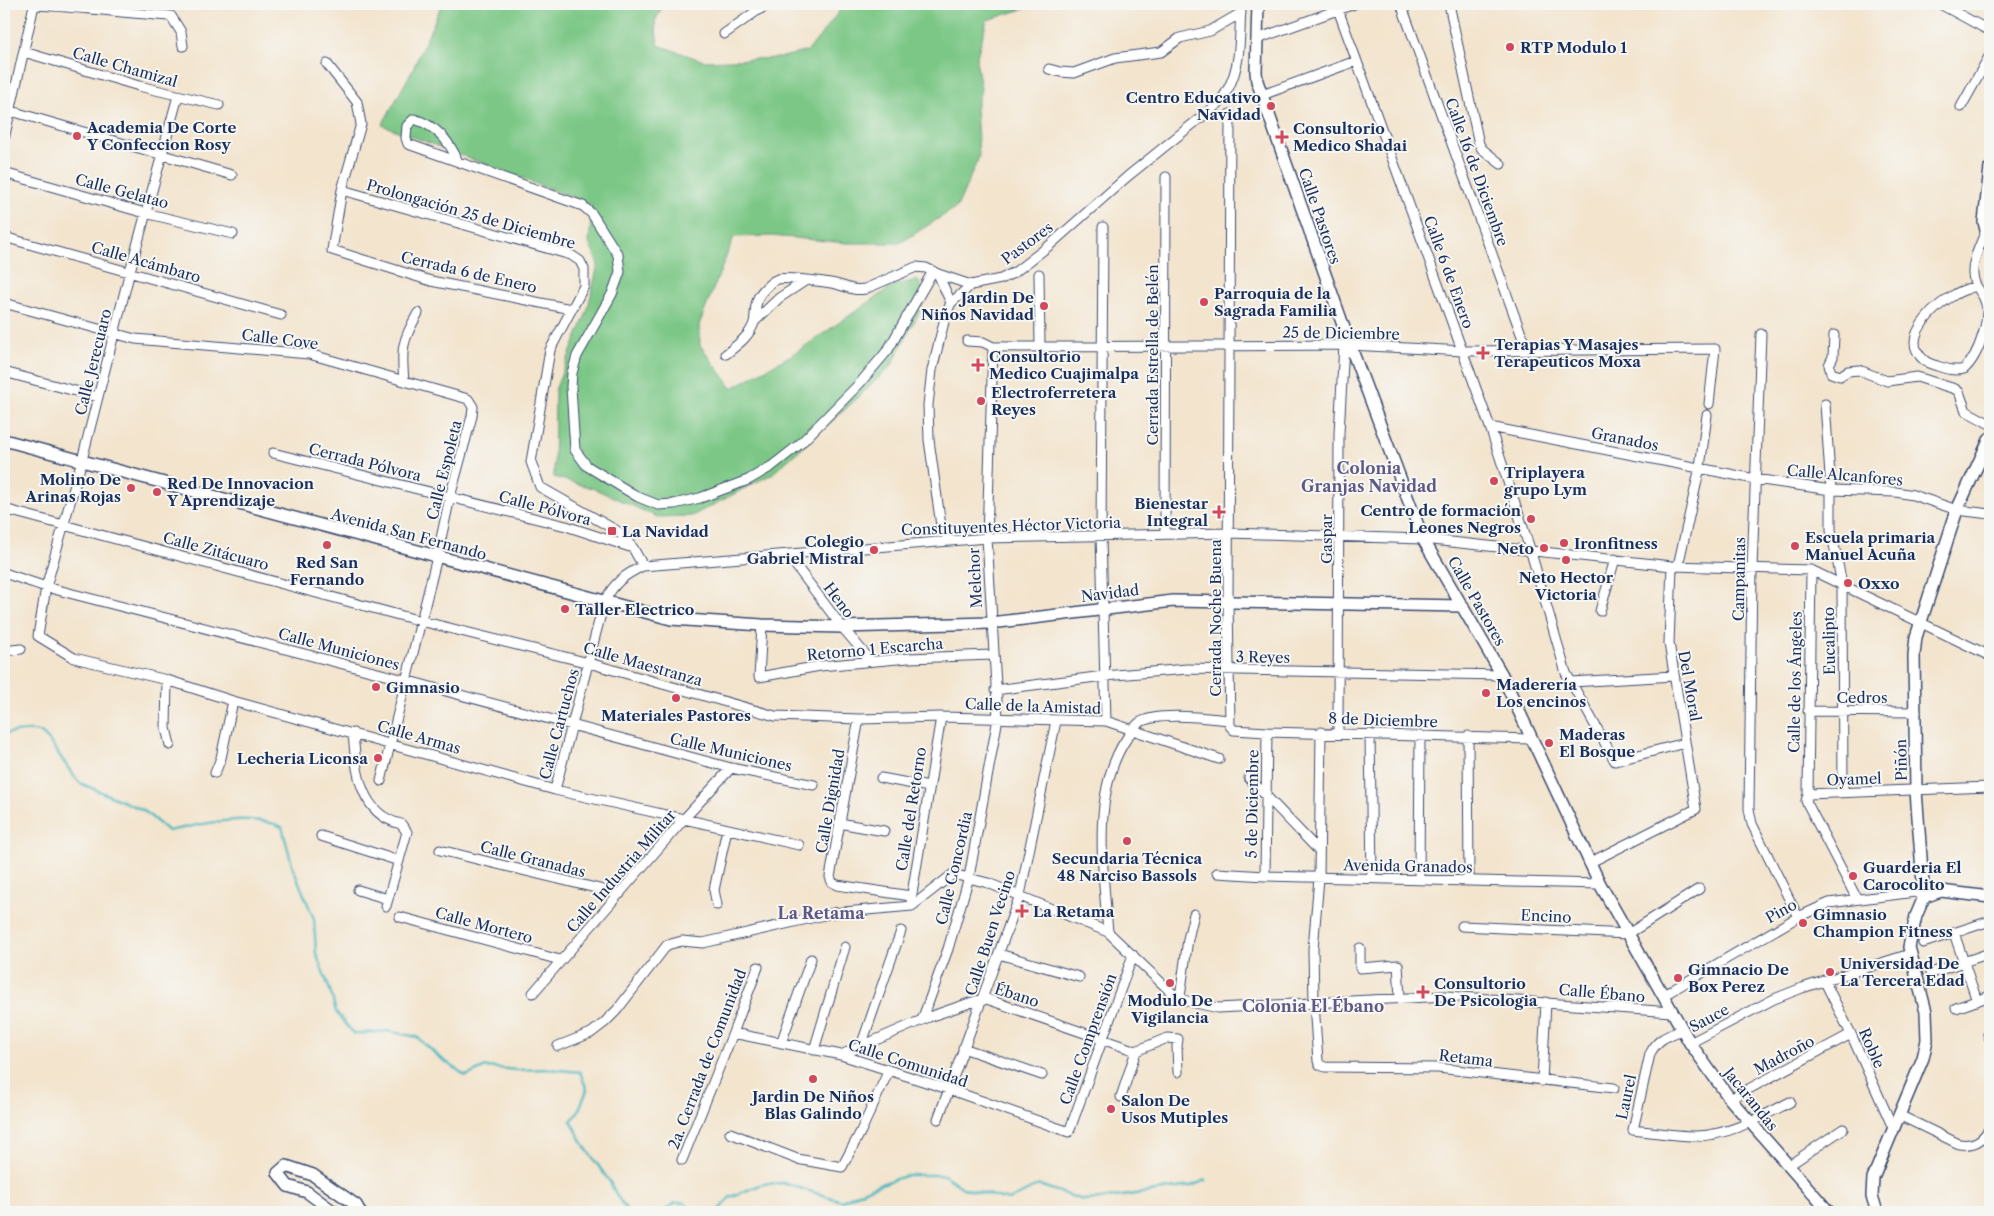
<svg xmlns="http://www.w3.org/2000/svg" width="1994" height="1216" font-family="'Libre Caslon Text',serif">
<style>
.green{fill:#7bc786;stroke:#4b7b72}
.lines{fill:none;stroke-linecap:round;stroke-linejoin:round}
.stream{stroke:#47b6bf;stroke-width:2.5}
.minor-casing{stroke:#3b4a6f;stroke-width:11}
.tertiary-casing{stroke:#3b4a6f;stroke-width:14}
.minor{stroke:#fff;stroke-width:9}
.tertiary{stroke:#fff;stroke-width:11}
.poi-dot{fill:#d1495b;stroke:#f6f6f2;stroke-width:2}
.labels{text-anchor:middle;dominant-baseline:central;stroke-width:4;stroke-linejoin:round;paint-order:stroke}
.poi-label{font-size:15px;font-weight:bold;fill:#1b2f5e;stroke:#f6f6f2;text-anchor:start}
.street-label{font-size:15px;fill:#1b2f5e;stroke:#f6f6f2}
.neighbourhood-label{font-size:16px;font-weight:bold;fill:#5f5786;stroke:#f6f6f2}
</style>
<rect width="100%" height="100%" fill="#f6f6f2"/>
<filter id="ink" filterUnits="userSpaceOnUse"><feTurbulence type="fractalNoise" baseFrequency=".02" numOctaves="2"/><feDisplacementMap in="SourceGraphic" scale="10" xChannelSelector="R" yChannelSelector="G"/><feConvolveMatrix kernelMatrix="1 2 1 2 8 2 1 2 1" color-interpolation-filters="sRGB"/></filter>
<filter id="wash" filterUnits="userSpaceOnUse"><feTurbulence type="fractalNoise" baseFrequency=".0096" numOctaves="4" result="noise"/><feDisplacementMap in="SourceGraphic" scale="20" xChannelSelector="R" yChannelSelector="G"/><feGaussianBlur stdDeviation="1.12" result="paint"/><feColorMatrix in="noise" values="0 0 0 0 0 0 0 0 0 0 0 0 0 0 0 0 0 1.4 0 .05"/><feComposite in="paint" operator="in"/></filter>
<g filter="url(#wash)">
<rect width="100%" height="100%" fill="#f3e4cd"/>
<path class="green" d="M 442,4 L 664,4 L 655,21 L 658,45 L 704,61 L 779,58 L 808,51 L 845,4 L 1040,4 L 987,20 L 976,60 L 981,89 L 976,109 L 979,157 L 957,207 L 900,243 L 847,243 L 772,236 L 734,237 L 699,325 L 700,345 L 732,388 L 795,353 L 894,285 L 918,280 L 927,297 L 891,366 L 838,416 L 772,474 L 692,516 L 657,517 L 595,489 L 554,477 L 555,390 L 587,312 L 598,264 L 589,243 L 592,205 L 382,125 L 412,71 Z"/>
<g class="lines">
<path class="stream" d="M 4,734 C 14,732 29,729 39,732 C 51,737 68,772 80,783 L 143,810 L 168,831 C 201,824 250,812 282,827 L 293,868 L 314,919 L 316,953 L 331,993 L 336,1012 L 354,1034 L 388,1031 L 417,1037 L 439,1057 L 466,1076 L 486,1067 L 517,1070 L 550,1069 L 580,1072 L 587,1090 L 578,1112 L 571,1121 L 585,1147 L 610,1182 L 617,1196 L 628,1212
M 664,1212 L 675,1203 L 685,1203 L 690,1212
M 717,1212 L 730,1197 L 763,1184 L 783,1183 L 842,1201 L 869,1188 L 908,1175 L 944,1175 L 963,1188 L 1009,1200 L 1039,1185 L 1083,1200 L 1101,1199 L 1191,1186 L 1206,1180"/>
</g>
</g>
<g filter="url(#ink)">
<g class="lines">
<g class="minor-casing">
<path id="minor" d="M 1336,4 L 1490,427 L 1530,549 L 1566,673 L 1615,761 L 1685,743
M 1401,4 L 1527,350
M 1449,4 L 1479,144 L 1482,149 L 1501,164
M 1940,4 L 1990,31
M 724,34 L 758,10 L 771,4
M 1257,39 L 1354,4
M 24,52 L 139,86 L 219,105
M 327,64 L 357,102 L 361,124 L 342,190 L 332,250 L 431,281 L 571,309
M 1049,69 L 1060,72 L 1074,73 L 1115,58 L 1161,52 L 1180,38 L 1210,31 L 1241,13
M 1262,95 L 1356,61
M 178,96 L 130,271 L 82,460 L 46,587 L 38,636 L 74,658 L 167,680 L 233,701 L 555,790 L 799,845
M 1961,107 L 1990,55
M 11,111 L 232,175
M 1230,114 L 1228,601 L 1230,726 L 1234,730 L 1267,732 L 1531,739
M 4,139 L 34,5 C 80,7 125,13 171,16 L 181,32 L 183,46
M 458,162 C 450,141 437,126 414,119 L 407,126 L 406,138 L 408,144 L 583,206 L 592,214 L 618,255 L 620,272 L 612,294 L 577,356 L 572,373 L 571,387 L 575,450 L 587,466 L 638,497 L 658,505 L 674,504 L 700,498 L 748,480 L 772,466 L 800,444 L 860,383 L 888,350 L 933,271
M 4,173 L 145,213 L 233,234
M 342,190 L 571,255 L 580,261 L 584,269 L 584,286 L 550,350 L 531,462 L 540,487 L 619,532 L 633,548 L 643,566
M 1103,227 L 1101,536 L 1106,721
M 4,237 L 281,315
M 938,274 L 971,285
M 1039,274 L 1040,347
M 1975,286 C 1968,289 1960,291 1954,295 C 1938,304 1907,331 1917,351 C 1921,359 1926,363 1934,365 C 1944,368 1953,372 1964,369 C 1978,357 1993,316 1984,298 C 1979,288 1974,287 1973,274 C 1972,260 1981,244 1986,230
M 4,303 L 135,339 L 309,354 L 468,399 L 473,407 L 472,416 L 450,497 L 437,557 L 381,781
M 754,322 L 779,298 L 805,281
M 1761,334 L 1752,568 L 1749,809 L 1752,824 L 1798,917
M 1834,335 L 1833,357 L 1829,365 L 1831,373 L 1840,376 L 1848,371 L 1859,370 L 1887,381 L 1917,377 L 1955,389 L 1959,392 L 1966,411 L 1990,424
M 967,341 L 983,342 L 993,347 L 1350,345 L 1464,351 L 1715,349 L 1709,404
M 726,354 C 737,345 749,337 754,323 C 756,313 754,302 761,293 C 765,288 772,281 778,279 C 784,277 828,282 836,284 C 847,287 853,291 865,289 L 916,267 L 926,268 L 938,274 L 951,303
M 4,372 L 98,397
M 404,381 C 401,349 402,341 418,313
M 1825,404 L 1831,490 L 1831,530 L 1842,584 L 1843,792
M 1490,427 L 1755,479 L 1831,490 L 1896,492 L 1913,495 L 1957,510 L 1990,514
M 273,453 L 566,526 L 633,548
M 4,509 L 421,621 L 589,663 L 775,716 L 859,719 L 941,717 L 1106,721 L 1219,759
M 1165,534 L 1166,177
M 949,540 L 941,526 L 929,440 L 928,405 L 932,370 L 946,314 L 951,303 L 971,285 L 1001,279 L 1015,272 L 1050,245 L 1128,176 L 1219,103 C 1243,72 1239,41 1241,4
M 787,554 L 842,627 L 871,661
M 1678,566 L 1700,467 L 1707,415
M 1811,570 L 1808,794 L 1806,801 L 1857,899
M 4,573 L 46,587 L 405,680 L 731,768 L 814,785
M 1600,611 L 1615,559
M 762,625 L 759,677 L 820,666 L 909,658 L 993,655
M 4,651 L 21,649
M 167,680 L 166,728 L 170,745
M 1571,682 L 1674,676
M 995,690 L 1104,676 L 1187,669 L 1502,675
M 1808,711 L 1916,712
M 859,719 L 830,877 L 832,882 L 837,885 L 911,896
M 1321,732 L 1319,878 L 1313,949 L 1314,1003 L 1318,1061 L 1320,1065 L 1325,1067 L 1438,1068 L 1614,1088
M 353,733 C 356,769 359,814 401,824 L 407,832 L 386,906
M 1338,733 L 1339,433 L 1344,345
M 1370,734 L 1372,878
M 1468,736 L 1469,881
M 215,773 L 221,758 L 233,701
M 881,778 L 929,787
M 1249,778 L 1319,851
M 555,790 L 604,602 C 614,583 624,575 643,566 L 987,538 L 1229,533 L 1423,539 L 1672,566 L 1811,570 L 1990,656
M 1808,794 L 1990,787
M 839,823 L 884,831
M 321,836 L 399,861
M 440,850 L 620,894
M 1589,863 L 1696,809 L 1669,643 L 1672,566
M 1217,873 L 1265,876 L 1600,884
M 1265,876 L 1267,732
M 1419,879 L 1420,735
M 358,890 L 388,899
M 911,900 L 941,717
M 717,905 L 714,890 L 727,829
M 400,917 L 560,960
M 1462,926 L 1628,934 L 1699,889
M 1108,932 C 1103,873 1091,790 1127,738 C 1130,734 1134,727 1139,723 C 1156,711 1208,718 1229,720
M 1954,933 L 1977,1001
M 1923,943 L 1990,921
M 1360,948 L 1360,968 L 1398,965 L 1400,998
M 999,954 L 1079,977
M 1931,973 L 1990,953
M 1824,980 L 1851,1034 L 1893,1128
M 533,993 L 683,820 L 731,768
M 1664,995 L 1798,917 L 1829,903 L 1915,892 L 1924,897
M 1180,997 L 1188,939 L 1194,914
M 1956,1008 L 1990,996
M 922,1020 L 948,949 L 969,877 L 998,718 L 987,538 L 993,347
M 1682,1030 C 1667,1036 1657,1039 1650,1054 L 1633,1130 C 1653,1132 1674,1136 1695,1136 C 1729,1136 1761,1117 1790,1102
M 733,1033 L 841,1055 L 948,1089 L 1069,1132 L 1133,955
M 1990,1033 L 1988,1034 L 1990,1039
M 781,1043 L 811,959
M 1690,1043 L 1774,999 L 1802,988 L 1910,954
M 558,1046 L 591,1033 L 604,1023 L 617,1010 L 667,945 L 682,941 L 703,943 L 833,913 L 912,906 L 953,874 L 988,883 L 1108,932 L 1172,993 L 1187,1001 L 1218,1008 L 1447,996 L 1672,1012
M 861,1046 L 901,931
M 963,1048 L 1042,1075
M 814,1050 L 845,947
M 1136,1051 L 1167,1038 L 1178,1039 L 1177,1046 L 1178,1072
M 841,1055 L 929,1017 L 984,998 L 1136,1051
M 1542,1081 L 1546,1002
M 1121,1097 L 1136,1051
M 1730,1099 L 1851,1034
M 1899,1115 L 1959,1144 C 1974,1146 1982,1141 1990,1128
M 938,1119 L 1020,895 L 1056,721
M 730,1133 L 797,1159 L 842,1167 L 861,1131 L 889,1070
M 682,1160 L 733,1033 L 758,967
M 1788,1166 L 1843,1129"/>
</g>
<g class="tertiary-casing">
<path id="tertiary" d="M 1258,4 L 1256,72 L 1257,81 L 1350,345 L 1423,539 L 1502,675 L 1600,884 L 1690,1043 L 1730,1099 L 1829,1212
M 1990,168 L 1984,222 L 1986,230 L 1990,239
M 4,440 L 671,619 L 762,625 L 842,627 L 991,623 L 1173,601 L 1463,606
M 1924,897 L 1916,791 L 1914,655 L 1916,637 L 1957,510 L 1990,438
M 334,1212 L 307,1192 L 288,1186 L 278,1173 L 286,1166 L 313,1175 L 356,1205 L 360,1212
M 1877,1212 L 1872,1196 L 1873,1178 L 1923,1058 L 1927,1040 L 1926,1012 L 1909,947 L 1916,916 L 1924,897 L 1941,891 L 1990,897"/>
</g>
<use href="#minor" class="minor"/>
<use href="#tertiary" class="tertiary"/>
</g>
</g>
<g class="poi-dot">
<circle cx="1510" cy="47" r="5"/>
<circle cx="1271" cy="106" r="5"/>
<circle cx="77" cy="136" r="5"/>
<path d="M1279.5 129.5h5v5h5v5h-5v5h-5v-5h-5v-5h5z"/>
<circle cx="1204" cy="302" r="5"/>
<circle cx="1044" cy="306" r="5"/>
<path d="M1480.5 345.5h5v5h5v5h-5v5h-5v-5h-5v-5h5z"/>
<path d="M975.5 357.5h5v5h5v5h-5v5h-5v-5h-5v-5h5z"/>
<circle cx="981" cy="401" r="5"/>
<circle cx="1494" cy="481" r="5"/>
<circle cx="131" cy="488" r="5"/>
<circle cx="157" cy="492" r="5"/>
<path d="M1216.5 504.5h5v5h5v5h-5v5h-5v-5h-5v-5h5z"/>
<circle cx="1531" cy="519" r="5"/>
<rect x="607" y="526" width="10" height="10" rx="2.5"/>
<circle cx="1564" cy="543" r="5"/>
<circle cx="327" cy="545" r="5"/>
<circle cx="1795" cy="546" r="5"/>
<circle cx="1544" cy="548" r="5"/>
<circle cx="874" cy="550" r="5"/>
<circle cx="1566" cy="560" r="5"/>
<circle cx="1848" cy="583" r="5"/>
<circle cx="565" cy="609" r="5"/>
<circle cx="376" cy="687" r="5"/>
<circle cx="1486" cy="693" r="5"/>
<circle cx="676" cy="698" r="5"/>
<circle cx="1549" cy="743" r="5"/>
<circle cx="378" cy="758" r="5"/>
<circle cx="1127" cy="841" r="5"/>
<circle cx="1853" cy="876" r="5"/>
<path d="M1019.5 903.5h5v5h5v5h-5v5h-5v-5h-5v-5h5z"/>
<circle cx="1803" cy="923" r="5"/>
<circle cx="1830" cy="972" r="5"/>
<circle cx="1678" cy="978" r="5"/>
<circle cx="1170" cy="983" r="5"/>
<path d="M1420.5 984.5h5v5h5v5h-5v5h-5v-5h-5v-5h5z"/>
<circle cx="813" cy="1079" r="5"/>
<circle cx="1111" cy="1109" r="5"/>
</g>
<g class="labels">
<g class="poi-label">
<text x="1520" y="47">RTP Modulo 1</text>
<text x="1261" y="97" text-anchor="end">Centro Educativo<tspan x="1261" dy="17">Navidad</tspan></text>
<text x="87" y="127">Academia De Corte<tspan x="87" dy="17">Y Confeccion Rosy</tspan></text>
<text x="1293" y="128">Consultorio<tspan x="1293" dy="17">Medico Shadai</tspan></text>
<text x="1214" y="293">Parroquia de la<tspan x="1214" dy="17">Sagrada Familia</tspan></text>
<text x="1034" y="297" text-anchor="end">Jardin De<tspan x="1034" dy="17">Niños Navidad</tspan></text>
<text x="1494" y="344">Terapias Y Masajes<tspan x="1494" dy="17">Terapeuticos Moxa</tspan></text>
<text x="989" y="356">Consultorio<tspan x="989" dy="17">Medico Cuajimalpa</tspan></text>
<text x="991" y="392">Electroferretera<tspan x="991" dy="17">Reyes</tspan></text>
<text x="1504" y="472">Triplayera<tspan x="1504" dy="17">grupo Lym</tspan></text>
<text x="121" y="479" text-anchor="end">Molino De<tspan x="121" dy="17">Arinas Rojas</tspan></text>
<text x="167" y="483">Red De Innovacion<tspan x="167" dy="17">Y Aprendizaje</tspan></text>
<text x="1208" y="503" text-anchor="end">Bienestar<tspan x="1208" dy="17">Integral</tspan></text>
<text x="1521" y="510" text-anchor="end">Centro de formación<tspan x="1521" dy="17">Leones Negros</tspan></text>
<text x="622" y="531">La Navidad</text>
<text x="1805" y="537">Escuela primaria<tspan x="1805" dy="17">Manuel Acuña</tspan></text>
<text x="864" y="541" text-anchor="end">Colegio<tspan x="864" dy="17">Gabriel Mistral</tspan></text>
<text x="1574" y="543">Ironfitness</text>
<text x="1534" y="548" text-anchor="end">Neto</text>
<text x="327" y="562" text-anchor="middle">Red San<tspan x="327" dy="17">Fernando</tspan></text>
<text x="1566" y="577" text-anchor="middle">Neto Hector<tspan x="1566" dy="17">Victoria</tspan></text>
<text x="1858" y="583">Oxxo</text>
<text x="575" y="609">Taller Electrico</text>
<text x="1496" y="684">Maderería<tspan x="1496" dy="17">Los encinos</tspan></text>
<text x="386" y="687">Gimnasio</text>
<text x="676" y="715" text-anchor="middle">Materiales Pastores</text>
<text x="1559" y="734">Maderas<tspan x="1559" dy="17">El Bosque</tspan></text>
<text x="368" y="758" text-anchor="end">Lecheria Liconsa</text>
<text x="1127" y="858" text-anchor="middle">Secundaria Técnica<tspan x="1127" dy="17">48 Narciso Bassols</tspan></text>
<text x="1863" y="867">Guarderia El<tspan x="1863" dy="17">Carocolito</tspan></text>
<text x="1033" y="911">La Retama</text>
<text x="1813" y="914">Gimnasio<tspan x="1813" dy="17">Champion Fitness</tspan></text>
<text x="1840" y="963">Universidad De<tspan x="1840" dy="17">La Tercera Edad</tspan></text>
<text x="1688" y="969">Gimnacio De<tspan x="1688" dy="17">Box Perez</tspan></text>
<text x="1434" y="983">Consultorio<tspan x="1434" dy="17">De Psicologia</tspan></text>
<text x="1170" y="1000" text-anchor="middle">Modulo De<tspan x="1170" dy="17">Vigilancia</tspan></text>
<text x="813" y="1096" text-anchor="middle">Jardin De Niños<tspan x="813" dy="17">Blas Galindo</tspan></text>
<text x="1121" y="1100">Salon De<tspan x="1121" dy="17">Usos Mutiples</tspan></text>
</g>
<g class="street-label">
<text transform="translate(125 67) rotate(16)">Calle Chamizal</text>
<text transform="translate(1477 172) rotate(70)">Calle 16 de Diciembre</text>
<text transform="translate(122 191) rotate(15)">Calle Gelatao</text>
<text transform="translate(471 214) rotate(16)">Prolongación 25 de Diciembre</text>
<text transform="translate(1320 216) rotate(71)">Calle Pastores</text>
<text transform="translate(1027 243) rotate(-37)">Pastores</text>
<text transform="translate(146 262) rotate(16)">Calle Acámbaro</text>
<text transform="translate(469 272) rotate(13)">Cerrada 6 de Enero</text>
<text transform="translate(1449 272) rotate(70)">Calle 6 de Enero</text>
<text transform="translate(1341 333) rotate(1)">25 de Diciembre</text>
<text transform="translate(280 339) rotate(7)">Calle Cove</text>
<text transform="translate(1152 355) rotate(-90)">Cerrada Estrella de Belén</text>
<text transform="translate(93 362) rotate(-76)">Calle Jerecuaro</text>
<text transform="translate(1625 439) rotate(11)">Granados</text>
<text transform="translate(365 462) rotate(14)">Cerrada Pólvora</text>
<text transform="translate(444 470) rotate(-76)">Calle Espoleta</text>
<text transform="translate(1845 475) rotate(5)">Calle Alcanfores</text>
<text transform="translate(545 508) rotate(15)">Calle Pólvora</text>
<text transform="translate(1011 526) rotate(-2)">Constituyentes Héctor Victoria</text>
<text transform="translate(409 534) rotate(15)">Avenida San Fernando</text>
<text transform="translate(1326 539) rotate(-90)">Gaspar</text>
<text transform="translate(216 551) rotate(15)">Calle Zitácuaro</text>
<text transform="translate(975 578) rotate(-93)">Melchor</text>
<text transform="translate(1739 579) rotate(-89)">Campanitas</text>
<text transform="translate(1110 593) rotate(-7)">Navidad</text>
<text transform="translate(839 600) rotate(53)">Heno</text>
<text transform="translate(1477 601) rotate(60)">Calle Pastores</text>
<text transform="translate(1215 618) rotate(-90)">Cerrada Noche Buena</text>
<text transform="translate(1829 641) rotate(-91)">Eucalipto</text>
<text transform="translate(339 649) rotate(15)">Calle Municiones</text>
<text transform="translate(875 649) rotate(-5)">Retorno 1 Escarcha</text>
<text transform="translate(1263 657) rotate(1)">3 Reyes</text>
<text transform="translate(643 664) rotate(16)">Calle Maestranza</text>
<text transform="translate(1795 682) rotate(-89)">Calle de los Ángeles</text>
<text transform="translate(1690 686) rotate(80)">Del Moral</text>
<text x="1862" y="697">Cedros</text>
<text transform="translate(1033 706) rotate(2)">Calle de la Amistad</text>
<text transform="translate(1383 720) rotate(2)">8 de Diciembre</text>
<text transform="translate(559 724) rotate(-75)">Calle Cartuchos</text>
<text transform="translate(419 737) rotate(16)">Calle Armas</text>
<text transform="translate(731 752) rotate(13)">Calle Municiones</text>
<text transform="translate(1901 760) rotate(-91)">Piñón</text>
<text transform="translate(1854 779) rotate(-2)">Oyamel</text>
<text transform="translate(830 801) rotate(-80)">Calle Dignidad</text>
<text transform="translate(1252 804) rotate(-89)">5 de Diciembre</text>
<text transform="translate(911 809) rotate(-81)">Calle del Retorno</text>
<text transform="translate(533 859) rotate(14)">Calle Granadas</text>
<text transform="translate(1408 866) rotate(1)">Avenida Granados</text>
<text transform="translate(954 868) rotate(-77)">Calle Concordia</text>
<text transform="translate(621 871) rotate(-49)">Calle Industria Militar</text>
<text transform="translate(1781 911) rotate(-29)">Pino</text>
<text transform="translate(1546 916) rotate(3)">Encino</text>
<text transform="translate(484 925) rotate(15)">Calle Mortero</text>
<text transform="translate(990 933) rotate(-72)">Calle Buen Vecino</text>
<text transform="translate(1602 993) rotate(5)">Calle Ébano</text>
<text transform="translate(1017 995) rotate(18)">Ébano</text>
<text transform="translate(1709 1018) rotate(-28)">Sauce</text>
<text transform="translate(1088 1039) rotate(-70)">Calle Comprensión</text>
<text transform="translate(1872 1048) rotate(66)">Roble</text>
<text transform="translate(1784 1055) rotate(-28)">Madroño</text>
<text transform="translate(1466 1058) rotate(7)">Retama</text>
<text transform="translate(707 1059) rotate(-69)">2a. Cerrada de Comunidad</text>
<text transform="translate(908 1063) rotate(18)">Calle Comunidad</text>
<text transform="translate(1626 1097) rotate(-78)">Laurel</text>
<text transform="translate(1751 1099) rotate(51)">Jacarandas</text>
</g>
<g class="neighbourhood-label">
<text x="1369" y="468">Colonia<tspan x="1369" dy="18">Granjas Navidad</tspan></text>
<text x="821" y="913">La Retama</text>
<text x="1313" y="1006">Colonia El Ébano</text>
</g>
</g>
<rect width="1994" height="1216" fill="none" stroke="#f6f6f2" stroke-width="20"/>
</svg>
